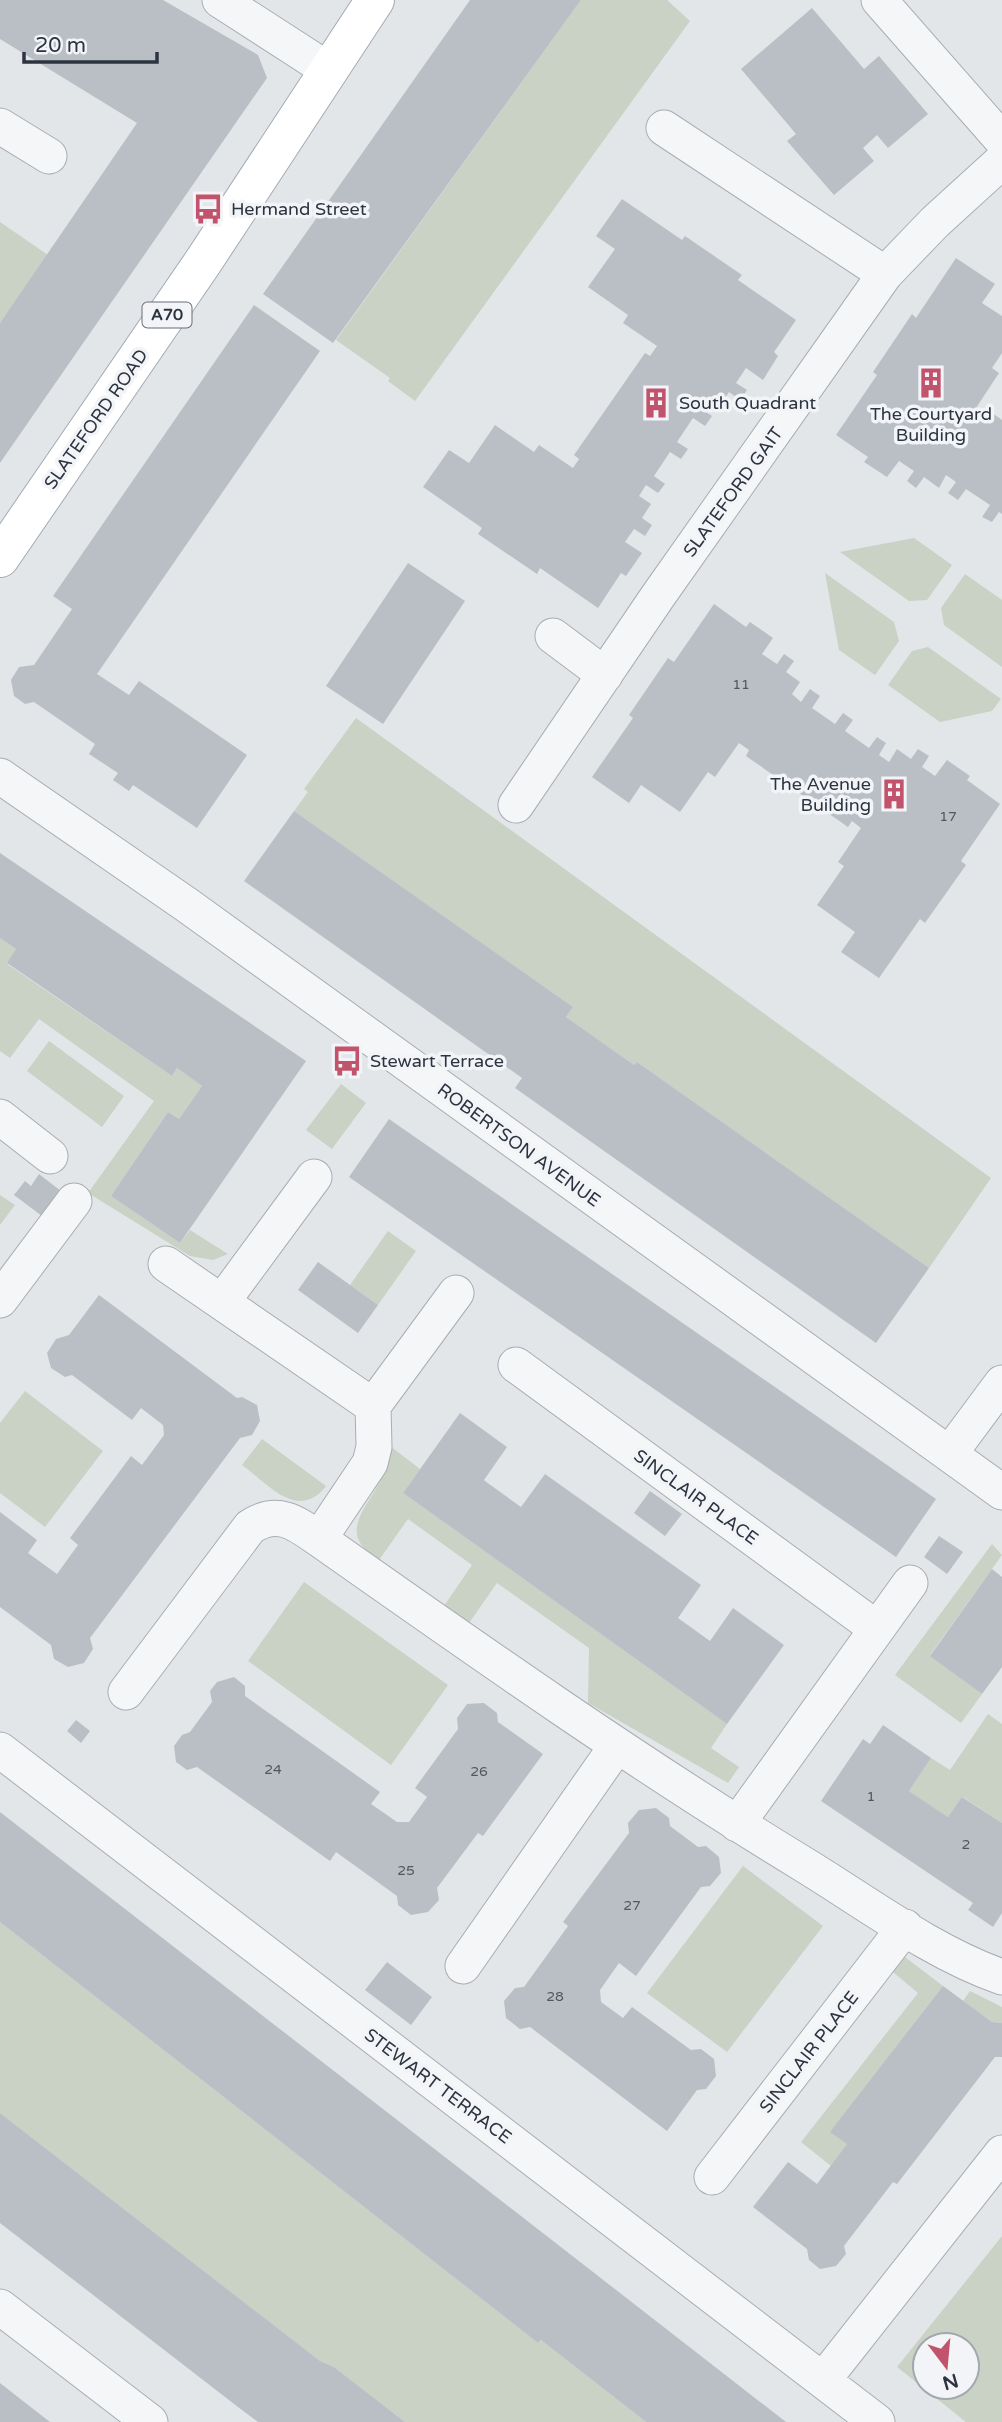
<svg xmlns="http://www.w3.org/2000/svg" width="1002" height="2422" font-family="'Varela Round',sans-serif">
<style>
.green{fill:#c9d2c4;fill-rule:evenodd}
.building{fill:#babfc6}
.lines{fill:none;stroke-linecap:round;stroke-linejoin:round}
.minor-casing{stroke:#a8adb3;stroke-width:37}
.primary-casing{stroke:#a3abb4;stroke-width:40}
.minor{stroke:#f5f6f8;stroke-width:35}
.primary{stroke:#fff;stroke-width:38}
.labels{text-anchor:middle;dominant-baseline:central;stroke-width:7;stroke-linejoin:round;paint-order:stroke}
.number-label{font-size:14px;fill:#505762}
.shield{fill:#f2f4f7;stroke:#676e77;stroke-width:2}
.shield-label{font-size:16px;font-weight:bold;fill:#2c3440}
.poi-label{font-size:18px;fill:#2c3440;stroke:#f2f4f7;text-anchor:start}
.street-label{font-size:18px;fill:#2c3440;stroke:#f2f4f7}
</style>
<rect width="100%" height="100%" fill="#e2e6e9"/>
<path class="green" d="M 581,0 L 667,0 L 690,21 L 415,401 L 388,381 L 390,378 L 336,340 Z
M 0,222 L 48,255 L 0,323 Z
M 914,538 L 952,565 L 927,600 L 909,601 L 840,552 Z
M 825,573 L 894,622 L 899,641 L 875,675 L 839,650 Z
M 965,574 L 1002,600 L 1002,667 L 944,625 L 941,608 Z
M 928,647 L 1001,699 L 992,711 L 940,722 L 888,685 L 912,651 Z
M 356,718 L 991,1178 L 929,1268 L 637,1062 L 634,1065 L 566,1017 L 573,1007 L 294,811 L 308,792 L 304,789 Z
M 0,938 L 16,949 L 7,964 L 172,1076 L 177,1068 L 202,1086 L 179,1119 L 168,1112 L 111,1196 L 180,1243 L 190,1230 L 228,1254 L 213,1260 L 190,1256 L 88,1193 L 154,1101 L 39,1019 L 10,1058 L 0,1051 Z
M 49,1041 L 124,1096 L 102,1127 L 27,1071 Z
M 341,1084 L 366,1103 L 332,1149 L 306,1130 Z
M 0,1195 L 15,1205 L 0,1225 Z
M 388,1231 L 416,1251 L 378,1305 L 350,1285 Z
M 25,1391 L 103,1451 L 45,1527 L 0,1493 L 0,1423 Z
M 262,1439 L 326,1486 C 298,1522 268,1484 242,1465 Z
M 390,1446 L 420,1469 L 403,1493 L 727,1724 L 711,1748 L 739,1767 L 728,1783 L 588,1703 L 589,1648 L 497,1583 L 469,1623 L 444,1606 L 472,1565 L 408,1519 L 379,1560 C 338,1535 363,1513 379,1483 C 386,1471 388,1459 390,1446 Z
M 992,1544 L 1002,1555 L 930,1655 L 982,1694 L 961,1723 L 895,1675 Z
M 304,1582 L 448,1685 L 391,1765 L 248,1661 Z
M 988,1714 L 1002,1724 L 1002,1823 L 963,1797 L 948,1817 L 909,1791 L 931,1758 L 950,1770 Z
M 743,1866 L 823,1926 L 727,2052 L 647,1993 Z
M 0,1922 L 538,2343 L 541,2340 L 646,2422 L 405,2422 L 334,2367 L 320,2361 L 0,2113 Z
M 905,1957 L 943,1986 L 831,2132 L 847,2144 L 831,2166 L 801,2142 L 918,1993 L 893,1972 Z
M 970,1991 L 1002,2007 L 1002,2023 L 992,2022 L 963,2001 Z
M 1002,2236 L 1002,2422 L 966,2422 L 897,2367 ZM 925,2345 L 967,2345 L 967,2387 L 925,2387 Z"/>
<path class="building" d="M 0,0 L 163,0 L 258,55 L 267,78 L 0,463 L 0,323 L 137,123 L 0,39 Z
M 470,0 L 581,0 L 333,343 L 263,294 Z
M 812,8 L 864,69 L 879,56 L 928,114 L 888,148 L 877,135 L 863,148 L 874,161 L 834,195 L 787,141 L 796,134 L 741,69 Z
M 622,199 L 682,240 L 685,236 L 742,275 L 738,280 L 796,320 L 774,352 L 778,356 L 763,380 L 746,368 L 736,383 L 747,390 L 740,400 L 729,392 L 719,407 L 706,398 L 700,408 L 712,416 L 705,426 L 693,418 L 677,442 L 688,449 L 681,459 L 670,452 L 654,476 L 665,484 L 658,493 L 646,485 L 639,496 L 651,504 L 642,518 L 652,525 L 645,536 L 634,529 L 625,542 L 642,553 L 626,576 L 621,573 L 598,608 L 540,568 L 537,574 L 478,534 L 482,528 L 423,487 L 449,450 L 469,463 L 495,425 L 534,452 L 539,445 L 573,468 L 579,459 L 574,455 L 645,353 L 650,356 L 657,346 L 623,323 L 628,315 L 588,287 L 615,249 L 596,236 Z
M 956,258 L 995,284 L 982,303 L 1002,316 L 1002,353 L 992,368 L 999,373 L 976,408 L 986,414 L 988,410 L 1002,420 L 1002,514 L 999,512 L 992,522 L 982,517 L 990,505 L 966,489 L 958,500 L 948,493 L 956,482 L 946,475 L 939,488 L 924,477 L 916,488 L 907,481 L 914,471 L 899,461 L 887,477 L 864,462 L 868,457 L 836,435 L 877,375 L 873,372 L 912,314 L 916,318 Z
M 254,305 L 320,351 L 97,674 L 129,695 L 139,681 L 247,755 L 197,828 L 133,785 L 129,791 L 113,780 L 118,773 L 89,754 L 95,744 L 34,702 L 25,704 L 14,696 L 11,680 L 19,667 L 34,665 L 72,609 L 53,596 Z
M 408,563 L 465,601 L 383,724 L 326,686 Z
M 714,604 L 746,627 L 750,622 L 773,638 L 762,654 L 777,664 L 784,654 L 794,661 L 786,672 L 800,682 L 792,694 L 801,702 L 810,689 L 820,696 L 812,708 L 835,724 L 843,713 L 853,720 L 845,731 L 869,748 L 877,737 L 886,743 L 879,755 L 889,762 L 897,749 L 911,759 L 918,749 L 929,756 L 922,767 L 935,776 L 947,760 L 970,776 L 967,780 L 1000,804 L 961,861 L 966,865 L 925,923 L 920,919 L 879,978 L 841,952 L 855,932 L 817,905 L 844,866 L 838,862 L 861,828 L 852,821 L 848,827 L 746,756 L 749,750 L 739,743 L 715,777 L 708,772 L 680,812 L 641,785 L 629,803 L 592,777 L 633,718 L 629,715 L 668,658 L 674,662 Z
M 294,811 L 573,1007 L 566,1017 L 634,1065 L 637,1062 L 929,1268 L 876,1343 L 515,1088 L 522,1078 L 244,881 Z
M 0,853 L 306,1061 L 180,1243 L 111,1196 L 168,1112 L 179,1119 L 202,1086 L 177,1068 L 172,1076 L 7,963 L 16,949 L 0,938 Z
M 389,1119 L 936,1499 L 896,1557 L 349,1177 Z
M 39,1174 L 61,1191 L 42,1216 L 14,1195 L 25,1181 L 31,1186 Z
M 318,1262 L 378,1305 L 358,1333 L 298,1290 Z
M 99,1295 L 237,1398 L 242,1397 L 257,1405 L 260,1421 L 252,1435 L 240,1438 L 90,1638 L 93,1649 L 84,1663 L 68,1667 L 54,1659 L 51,1645 L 0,1607 L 0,1512 L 37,1540 L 28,1553 L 57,1574 L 78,1545 L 70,1538 L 131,1456 L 142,1465 L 164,1435 L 163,1425 L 141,1408 L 132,1420 L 72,1375 L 65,1377 L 51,1368 L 47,1353 L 56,1339 L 69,1335 Z
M 460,1413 L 507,1447 L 484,1480 L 489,1484 L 521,1507 L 545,1474 L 701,1585 L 678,1618 L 710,1641 L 733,1608 L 784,1645 L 727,1724 L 403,1493 Z
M 650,1491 L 682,1514 L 665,1536 L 634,1513 Z
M 939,1536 L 963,1552 L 947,1574 L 924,1557 Z
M 992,1569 L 1002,1577 L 1002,1667 L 982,1694 L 930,1656 Z
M 234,1677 L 245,1686 L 245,1696 L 380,1792 L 371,1804 L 397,1822 L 409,1822 L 427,1797 L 415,1788 L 458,1729 L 457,1718 L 467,1704 L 484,1703 L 497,1713 L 498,1722 L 543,1754 L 483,1836 L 478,1833 L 437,1888 L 439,1900 L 428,1912 L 411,1915 L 398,1905 L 397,1896 L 336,1852 L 330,1861 L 197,1767 L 187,1770 L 176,1762 L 174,1746 L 182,1735 L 190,1732 L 212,1702 L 210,1691 L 217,1682 Z
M 76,1720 L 90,1731 L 81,1743 L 67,1731 Z
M 883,1725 L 931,1758 L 909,1791 L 948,1817 L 962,1797 L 1002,1823 L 1002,1913 L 993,1927 L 968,1910 L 973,1903 L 821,1801 L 863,1739 L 870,1744 Z
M 656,1808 L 669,1818 L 670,1826 L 698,1847 L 706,1846 L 719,1857 L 721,1873 L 710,1886 L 701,1887 L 636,1976 L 619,1963 L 600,1990 L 601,2002 L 623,2018 L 632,2007 L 691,2050 L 701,2049 L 714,2059 L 716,2076 L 706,2089 L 697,2090 L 667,2131 L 530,2027 L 520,2029 L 506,2018 L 504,2001 L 515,1988 L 524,1987 L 568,1926 L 563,1922 L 629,1833 L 628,1823 L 639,1810 Z
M 0,1812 L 512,2209 L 786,2422 L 646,2422 L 541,2340 L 538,2343 L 0,1922 Z
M 387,1962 L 432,1997 L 411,2025 L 365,1990 Z
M 943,1986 L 992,2022 L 1002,2023 L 1002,2057 L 995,2057 L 897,2184 L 893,2182 L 844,2246 L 846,2254 L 836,2266 L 820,2269 L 809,2260 L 807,2249 L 753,2207 L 788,2162 L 817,2184 L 847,2144 L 830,2132 Z
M 0,2113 L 320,2361 L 334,2367 L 405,2422 L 258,2422 L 238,2407 L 0,2223 Z
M 0,2383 L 14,2394 L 50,2422 L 0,2422 Z"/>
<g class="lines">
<g class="minor-casing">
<path id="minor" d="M 220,0 L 330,71
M 879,0 L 1002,140
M 0,126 L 49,156
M 664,128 L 885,274
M 553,636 L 605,675
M 0,776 L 187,905 L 1002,1492
M 516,805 L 658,596 L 885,274 L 935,222 L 1002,161
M 0,1117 L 50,1156
M 166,1264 L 373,1406
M 456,1293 L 373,1406 L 374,1447 L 370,1463 L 319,1539 C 478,1651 637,1763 803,1864 C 867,1903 931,1952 1002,1977
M 0,1300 L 74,1201
M 222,1302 L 314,1177
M 516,1365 L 876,1628
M 950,1453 L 1002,1383
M 126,1692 L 250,1527 C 277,1509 295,1522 319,1539
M 0,1750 L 877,2422
M 737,1824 L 910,1583
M 463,1966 L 616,1747
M 712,2177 L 905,1927
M 0,2307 L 150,2422
M 823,2380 L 1002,2153"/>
</g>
<g class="primary-casing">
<path id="primary" d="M 0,558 L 203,262 L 375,0"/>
</g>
<use href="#minor" class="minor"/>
<use href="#primary" class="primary"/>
</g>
<defs>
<g id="bus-bare" transform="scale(2.415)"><path d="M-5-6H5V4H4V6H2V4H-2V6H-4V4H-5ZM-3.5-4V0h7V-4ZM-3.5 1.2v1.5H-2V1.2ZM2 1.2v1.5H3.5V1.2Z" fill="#c1546c" stroke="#f2f4f7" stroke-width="2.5" paint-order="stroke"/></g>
<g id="building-bare" transform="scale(2.415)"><path d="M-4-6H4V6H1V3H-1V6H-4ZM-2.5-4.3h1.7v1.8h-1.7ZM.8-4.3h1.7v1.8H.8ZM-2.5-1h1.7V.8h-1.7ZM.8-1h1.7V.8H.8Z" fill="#c1546c" stroke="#f2f4f7" stroke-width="2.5" paint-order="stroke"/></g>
</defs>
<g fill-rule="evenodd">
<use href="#bus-bare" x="208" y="209"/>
<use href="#building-bare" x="931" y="383"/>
<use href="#building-bare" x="656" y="403"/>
<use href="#building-bare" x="894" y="794"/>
<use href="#bus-bare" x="347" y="1061"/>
</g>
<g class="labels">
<g class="number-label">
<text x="741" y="684">11</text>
<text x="948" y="816">17</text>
<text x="273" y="1769">24</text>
<text x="479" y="1771">26</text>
<text x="871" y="1796">1</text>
<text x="966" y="1844">2</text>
<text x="406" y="1870">25</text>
<text x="632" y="1905">27</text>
<text x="555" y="1996">28</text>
</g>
<rect class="shield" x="142.5" y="302.5" width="49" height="25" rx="5"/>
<g class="shield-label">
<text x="167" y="315">A70</text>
</g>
<g class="poi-label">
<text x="231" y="209">Hermand Street</text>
<text x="679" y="403">South Quadrant</text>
<text x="931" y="414" text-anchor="middle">The Courtyard<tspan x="931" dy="21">Building</tspan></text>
<text x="871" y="784" text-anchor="end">The Avenue<tspan x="871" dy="21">Building</tspan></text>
<text x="370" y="1061">Stewart Terrace</text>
</g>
<g class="street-label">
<text transform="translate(96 419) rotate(-55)">SLATEFORD ROAD</text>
<text transform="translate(733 492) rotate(-54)">SLATEFORD GAIT</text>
<text transform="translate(519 1145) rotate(36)">ROBERTSON AVENUE</text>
<text transform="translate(696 1497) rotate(36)">SINCLAIR PLACE</text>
<text transform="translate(809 2052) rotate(-52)">SINCLAIR PLACE</text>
<text transform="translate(438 2086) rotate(37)">STEWART TERRACE</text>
</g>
</g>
<g transform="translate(946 2366) rotate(164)"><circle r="33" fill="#f2f4f7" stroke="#a3a7ae" stroke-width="2"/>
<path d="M0-5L12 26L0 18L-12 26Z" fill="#c1546c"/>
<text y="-10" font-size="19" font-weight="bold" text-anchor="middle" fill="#2c3440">N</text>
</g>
<path d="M24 52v10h133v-10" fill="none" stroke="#2c3440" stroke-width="3.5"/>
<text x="35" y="52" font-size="21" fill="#2c3440" stroke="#f2f4f7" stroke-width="5" paint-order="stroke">20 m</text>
</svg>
